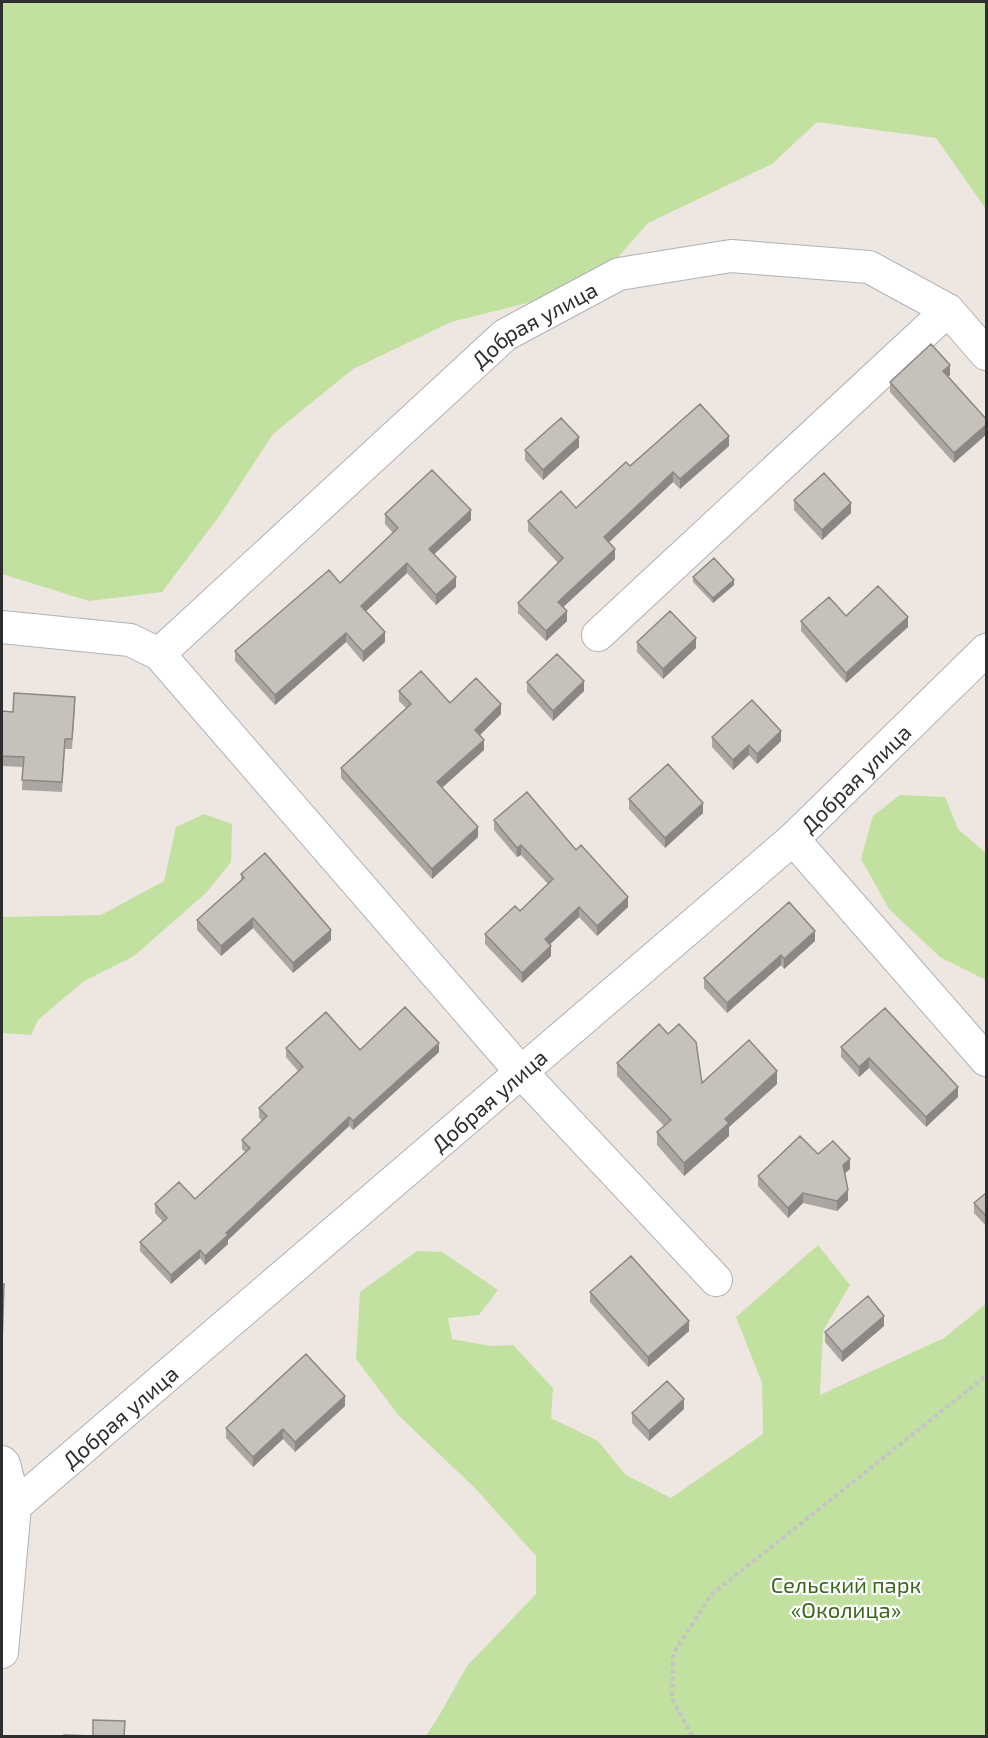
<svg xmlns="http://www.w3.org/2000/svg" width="988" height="1738" font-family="'Exo 2',sans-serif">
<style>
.green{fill:#c2e1a1}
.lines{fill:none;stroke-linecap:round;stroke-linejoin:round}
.minor-casing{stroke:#aeb2b9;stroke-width:34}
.path{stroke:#c4c4c4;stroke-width:4;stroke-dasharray:4.5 3;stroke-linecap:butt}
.minor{stroke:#fff;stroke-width:32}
.wall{fill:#aba6a2}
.shaded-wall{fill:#8b8784}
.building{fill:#c7c1bc;stroke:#8b8784;stroke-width:1.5}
.labels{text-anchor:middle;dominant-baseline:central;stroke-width:4.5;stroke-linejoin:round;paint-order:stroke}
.street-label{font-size:22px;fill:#2e2e2e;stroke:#fff}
.park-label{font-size:22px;fill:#3b691f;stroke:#fff}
</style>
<rect width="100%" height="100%" fill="#eee6e1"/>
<path class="green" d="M 2,2 L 986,2 L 986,209 L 936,138 L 817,122 L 772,164 L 648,223 L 592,287 L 451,322 L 353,369 L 273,434 L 220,515 L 162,592 L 89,601 L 2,574 Z
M 900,795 L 945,797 L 958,829 L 986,853 L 986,980 L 940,957 L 889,909 L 861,859 L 873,816 Z
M 204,814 L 232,824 L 231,862 L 206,893 L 134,956 L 84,981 L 38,1020 L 31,1035 L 2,1033 L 2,917 L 101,915 L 164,881 L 176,827 Z
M 818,1245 L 850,1285 L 823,1331 L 820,1395 L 944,1338 L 986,1304 L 986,1736 L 426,1736 L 440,1714 L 467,1666 L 536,1594 L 536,1556 L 476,1489 L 399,1416 L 356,1359 L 360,1292 L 417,1251 L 442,1252 L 498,1290 L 479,1315 L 448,1318 L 452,1339 L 491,1346 L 513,1345 L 553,1388 L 551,1418 L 598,1441 L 626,1475 L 671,1498 L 763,1434 L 762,1383 L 736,1317 Z"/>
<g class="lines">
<g class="minor-casing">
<g id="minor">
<path d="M 2,627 L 130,640 L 159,654 L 521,1072 L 716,1280"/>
<path d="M 598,635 L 948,310"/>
<path id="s1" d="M 159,654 L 505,335 L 619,274 L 731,256 L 869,267 L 948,310 L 986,354"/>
<path d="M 793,839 L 986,1060"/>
<path d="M 2,1462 L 4,1464 L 15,1506 L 2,1652"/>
<path id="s2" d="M 15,1506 L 793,839 L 986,650"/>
</g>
</g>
<path class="path" d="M 692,1736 L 672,1699 L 673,1654 L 711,1595 L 986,1376"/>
<use href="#minor" class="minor"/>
</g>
<path class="wall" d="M 950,375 L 948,377 L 987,420 L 954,463 L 890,392 L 890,382 Z
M 729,446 L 680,489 L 673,482 L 609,542 L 615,559 L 563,607 L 567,621 L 546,641 L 518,613 L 518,603 L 558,563 L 528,531 L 528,521 L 576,508 L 630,466 Z
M 579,447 L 543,480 L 525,460 L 525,450 Z
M 794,500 L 851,513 L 822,540 L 794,510 Z
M 385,514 L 471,520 L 434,554 L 456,587 L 436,605 L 407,573 L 366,611 L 385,642 L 363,662 L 346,642 L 275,705 L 235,661 L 235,651 L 340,583 L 393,533 L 385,524 Z
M 693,577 L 734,585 L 713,603 L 693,582 Z
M 801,621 L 908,627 L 846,683 L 801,631 Z
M 637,642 L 696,648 L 663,679 L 637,652 Z
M 527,682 L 584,691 L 553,721 L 527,692 Z
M 399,691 L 501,714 L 480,735 L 484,750 L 442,788 L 478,837 L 432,879 L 341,778 L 341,768 L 406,708 L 399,701 Z
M 75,707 L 72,749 L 65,749 L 62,792 L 22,790 L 23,767 L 2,766 L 2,711 L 13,712 Z
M 712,737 L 781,741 L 757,764 L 749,755 L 733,770 L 712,747 Z
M 629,799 L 703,813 L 665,848 L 629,809 Z
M 494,820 L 576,850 L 628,907 L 597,936 L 579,917 L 550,944 L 551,956 L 522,983 L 485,944 L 485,934 L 520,911 L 548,884 L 521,855 L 517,857 L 494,830 Z
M 241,874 L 331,940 L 293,973 L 253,928 L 221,956 L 197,930 L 197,920 L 241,880 Z
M 815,941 L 784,969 L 781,965 L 727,1013 L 704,988 L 704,978 Z
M 885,1008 L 958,1097 L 926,1127 L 869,1068 L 859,1077 L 841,1057 L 841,1047 Z
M 286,1048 L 439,1052 L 353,1130 L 349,1126 L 228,1240 L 228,1244 L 205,1265 L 200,1258 L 171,1284 L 140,1251 L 140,1242 L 163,1222 L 155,1213 L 155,1204 L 195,1199 L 245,1152 L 242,1149 L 242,1140 L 262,1121 L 259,1117 L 259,1108 L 298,1071 L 286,1057 Z
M 617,1063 L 702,1083 L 777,1084 L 729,1127 L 729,1136 L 684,1176 L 657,1145 L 657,1132 L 664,1126 L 617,1076 Z
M 818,1154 L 850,1169 L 845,1173 L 848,1200 L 837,1211 L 803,1203 L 788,1218 L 758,1186 L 758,1176 Z
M 987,1192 L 987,1227 L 974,1213 L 974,1203 Z
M 590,1292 L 689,1331 L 648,1367 L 590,1302 Z
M 884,1326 L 842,1362 L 825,1342 L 825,1332 Z
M 345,1406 L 295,1452 L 283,1439 L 253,1467 L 226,1438 L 226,1428 Z
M 684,1409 L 649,1441 L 632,1423 L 632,1413 Z"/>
<path class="shaded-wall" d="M 950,365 L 950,375 L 943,381 L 943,371 Z
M 987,424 L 987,434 L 954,463 L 954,453 Z
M 729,436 L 729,446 L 680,489 L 680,479 Z
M 579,437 L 579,447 L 543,480 L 543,470 Z
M 673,472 L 673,482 L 604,547 L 604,537 Z
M 851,503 L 851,513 L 822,540 L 822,530 Z
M 471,510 L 471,520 L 429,559 L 429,549 Z
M 615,549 L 615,559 L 558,612 L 558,602 Z
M 407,563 L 407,573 L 361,616 L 361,606 Z
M 456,577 L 456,587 L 436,605 L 436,595 Z
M 734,580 L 734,585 L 713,603 L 713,598 Z
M 567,611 L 567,621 L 546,641 L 546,631 Z
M 908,617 L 908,627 L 846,683 L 846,673 Z
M 385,632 L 385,642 L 363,662 L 363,652 Z
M 346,633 L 346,642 L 275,705 L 275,695 Z
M 696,638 L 696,648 L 663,679 L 663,669 Z
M 584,681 L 584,691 L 553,721 L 553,711 Z
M 501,704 L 501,714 L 475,740 L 475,730 Z
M 781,731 L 781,741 L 757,764 L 757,754 Z
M 484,740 L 484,750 L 437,792 L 437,782 Z
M 749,745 L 749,755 L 733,770 L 733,760 Z
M 703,803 L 703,813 L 665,848 L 665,838 Z
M 478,827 L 478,837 L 432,879 L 432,869 Z
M 521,845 L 521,855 L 517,857 L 517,848 Z
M 628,897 L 628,907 L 597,936 L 597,926 Z
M 579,907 L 579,917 L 545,949 L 545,939 Z
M 253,918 L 253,928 L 221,956 L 221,946 Z
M 331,930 L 331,940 L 293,973 L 293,963 Z
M 815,931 L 815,941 L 784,969 L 784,959 Z
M 551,946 L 551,956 L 522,983 L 522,973 Z
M 781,955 L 781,965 L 727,1013 L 727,1003 Z
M 439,1043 L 439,1052 L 353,1130 L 353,1121 Z
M 869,1058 L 869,1068 L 859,1077 L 859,1067 Z
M 777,1071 L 777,1084 L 729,1127 L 729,1136 L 684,1176 L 684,1163 L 725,1119 Z
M 958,1087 L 958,1097 L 926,1127 L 926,1117 Z
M 349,1117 L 349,1126 L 228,1240 L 228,1244 L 205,1265 L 205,1256 L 226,1233 Z
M 850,1159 L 850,1169 L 843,1175 L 843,1165 Z
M 848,1190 L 848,1200 L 837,1211 L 837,1201 Z
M 803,1193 L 803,1203 L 788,1218 L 788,1208 Z
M 200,1250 L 200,1258 L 171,1284 L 171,1275 Z
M 884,1316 L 884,1326 L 842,1362 L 842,1352 Z
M 689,1321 L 689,1331 L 648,1367 L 648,1357 Z
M 345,1396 L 345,1406 L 295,1452 L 295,1442 Z
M 684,1399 L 684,1409 L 649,1441 L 649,1431 Z
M 283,1429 L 283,1439 L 253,1467 L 253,1457 Z"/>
<path class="building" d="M 931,344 L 950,365 L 943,371 L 987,420 L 987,424 L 954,453 L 890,382 Z
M 700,404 L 729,436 L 680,479 L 673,472 L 604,537 L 615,549 L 558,602 L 567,611 L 546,631 L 518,603 L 563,558 L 528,521 L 561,491 L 576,508 L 626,462 L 630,466 Z
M 561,418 L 579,437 L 543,470 L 525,450 Z
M 432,470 L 471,510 L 429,549 L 456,577 L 436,595 L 407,563 L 361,606 L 385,632 L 363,652 L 346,633 L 275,695 L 235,651 L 329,570 L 340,583 L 398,528 L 385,514 Z
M 824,473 L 851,503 L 822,530 L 794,500 Z
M 714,558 L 734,580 L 713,598 L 693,577 Z
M 878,586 L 908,617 L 846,673 L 801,621 L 829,597 L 846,616 Z
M 670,611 L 696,638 L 663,669 L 637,642 Z
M 557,654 L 584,681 L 553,711 L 527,682 Z
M 421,671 L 450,703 L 476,678 L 501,704 L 475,730 L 484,740 L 437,782 L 478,827 L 432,869 L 341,768 L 411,704 L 399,691 Z
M 14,693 L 75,697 L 72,739 L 65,739 L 62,782 L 22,780 L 24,757 L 2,756 L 2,711 L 13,712 Z
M 752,700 L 781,731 L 757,754 L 749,745 L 733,760 L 712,737 Z
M 668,764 L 703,803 L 665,838 L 629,799 Z
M 527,792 L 576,850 L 581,845 L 628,897 L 597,926 L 579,907 L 545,939 L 551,946 L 522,973 L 485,934 L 515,906 L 520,911 L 553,879 L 521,845 L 517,848 L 494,820 Z
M 265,853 L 331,930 L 293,963 L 253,918 L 221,946 L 197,920 L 244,878 L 241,874 Z
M 789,902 L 815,931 L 784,959 L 781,955 L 727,1003 L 704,978 Z
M 405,1007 L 439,1043 L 353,1121 L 349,1117 L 226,1233 L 228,1235 L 205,1256 L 200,1250 L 171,1275 L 140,1242 L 167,1218 L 155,1204 L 179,1182 L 195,1199 L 250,1148 L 242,1140 L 267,1116 L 259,1108 L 303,1067 L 286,1048 L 326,1012 L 360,1050 Z
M 885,1008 L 958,1087 L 926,1117 L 869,1058 L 859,1067 L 841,1047 Z
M 659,1024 L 668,1034 L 679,1024 L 696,1042 L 702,1083 L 749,1040 L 777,1071 L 725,1119 L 729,1123 L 684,1163 L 657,1132 L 671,1120 L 617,1063 Z
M 800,1136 L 818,1154 L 833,1141 L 850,1159 L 843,1165 L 848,1190 L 837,1201 L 803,1193 L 788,1208 L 758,1176 Z
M 987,1192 L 987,1217 L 974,1203 Z
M 631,1256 L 689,1321 L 648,1357 L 590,1292 Z
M 2,1284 L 4,1284 L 2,1347 Z
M 868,1296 L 884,1316 L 842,1352 L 825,1332 Z
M 306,1354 L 345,1396 L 295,1442 L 283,1429 L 253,1457 L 226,1428 Z
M 667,1381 L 684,1399 L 649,1431 L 632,1413 Z
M 93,1720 L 125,1721 L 124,1737 L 64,1737 L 64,1735 L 93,1736 Z"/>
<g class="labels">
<g class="street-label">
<text stroke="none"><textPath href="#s1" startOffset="501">Добрая улица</textPath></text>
<text stroke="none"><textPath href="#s2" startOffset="1112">Добрая улица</textPath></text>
<text stroke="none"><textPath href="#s2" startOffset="624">Добрая улица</textPath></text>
<text stroke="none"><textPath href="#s2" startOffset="138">Добрая улица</textPath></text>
</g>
<g class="park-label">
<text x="846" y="1584">Сельский парк<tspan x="846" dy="25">«Околица»</tspan></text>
</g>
</g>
<rect width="988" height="1738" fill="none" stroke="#2e2e2e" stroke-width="6"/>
</svg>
